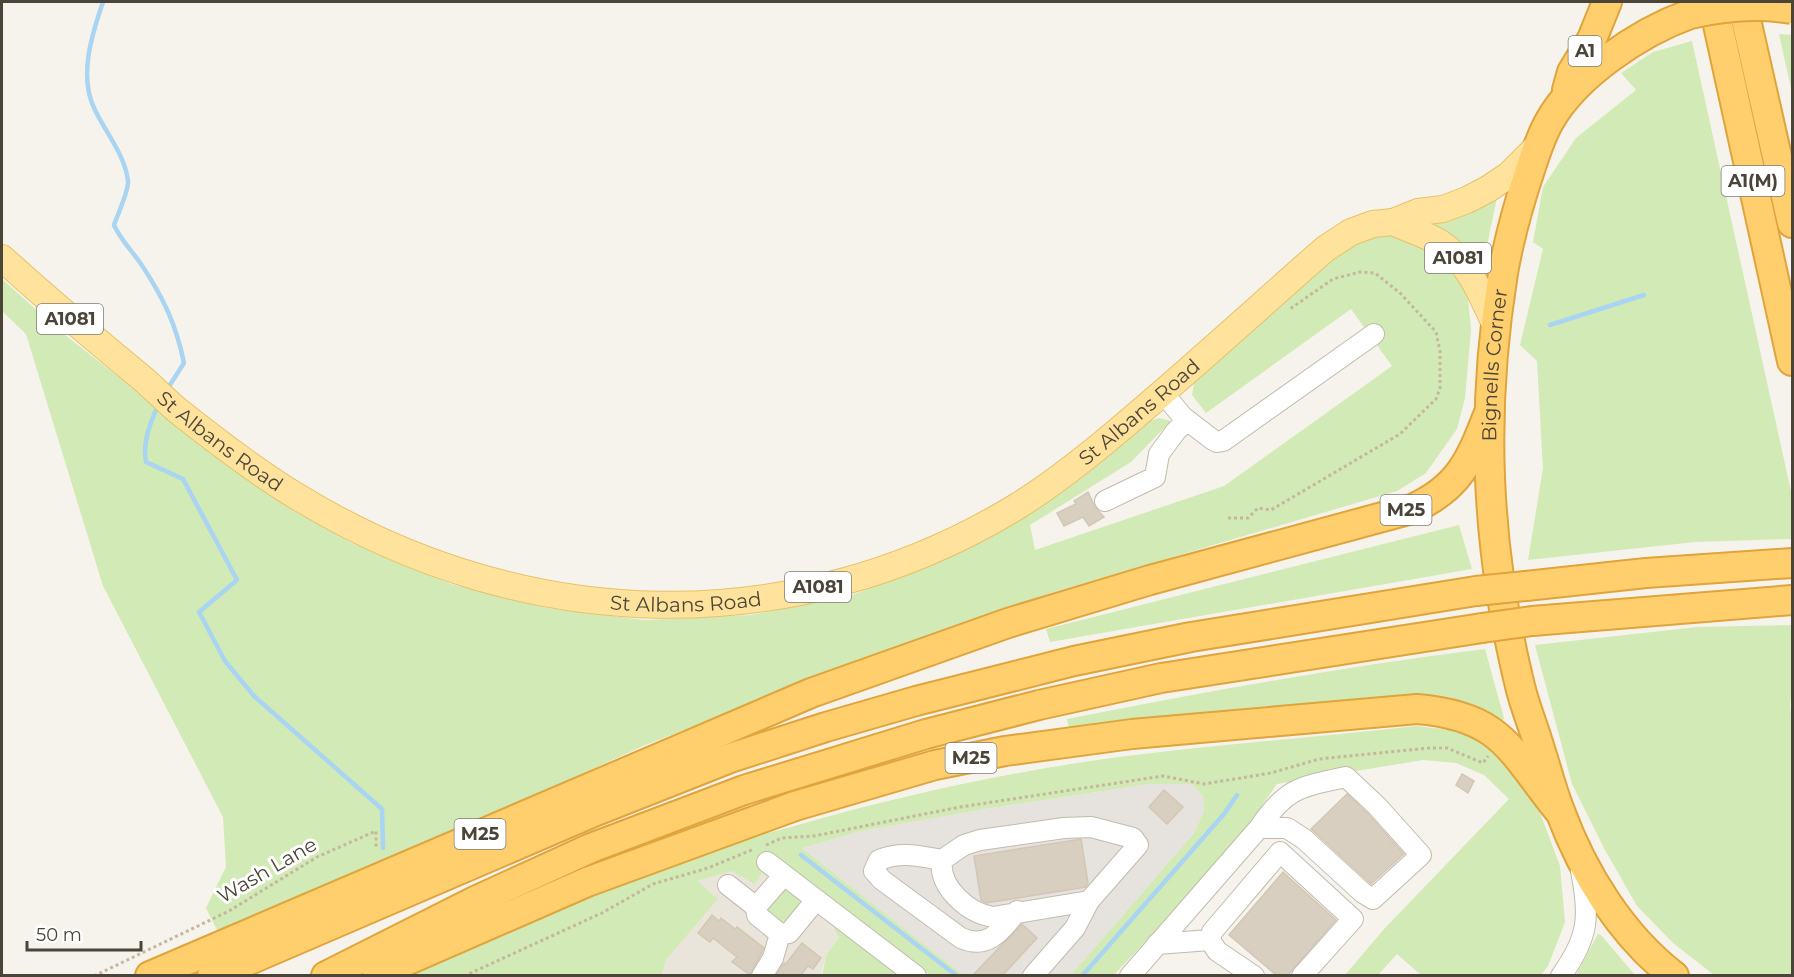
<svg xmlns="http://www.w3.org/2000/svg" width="1794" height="977" font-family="Montserrat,sans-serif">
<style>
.residential{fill:#eae5da}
.industrial{fill:#e6e2dd}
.green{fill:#d2eab5}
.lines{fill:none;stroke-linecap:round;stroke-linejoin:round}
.stream{stroke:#a9d4f2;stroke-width:4.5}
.building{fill:#d8cfc1;stroke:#d3c7b4;stroke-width:1.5}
.minor-casing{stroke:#c2bbae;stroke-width:22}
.major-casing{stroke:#e6c16a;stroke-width:28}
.highway-casing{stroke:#e0a43c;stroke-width:32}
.path{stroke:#c4b79f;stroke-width:3;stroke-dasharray:3 3;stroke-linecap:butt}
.minor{stroke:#fff;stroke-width:20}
.major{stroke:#ffe39c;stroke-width:26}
.highway{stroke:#ffcf6e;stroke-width:28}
.highway-bridge-casing{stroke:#e0a43c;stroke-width:32;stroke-linecap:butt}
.highway-bridge{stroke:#ffcf6e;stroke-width:28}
.labels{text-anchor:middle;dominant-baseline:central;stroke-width:6;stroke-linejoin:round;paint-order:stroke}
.shield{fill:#fff;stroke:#817c74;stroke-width:1.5}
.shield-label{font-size:18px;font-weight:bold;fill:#4b4439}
.street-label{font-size:20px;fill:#4b4439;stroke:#fff}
</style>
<rect width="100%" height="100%" fill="#f6f3ec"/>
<path class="residential" d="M 765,867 L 830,921 L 839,938 L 826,955 L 821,975 L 662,976 L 666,960 L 718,899 L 696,881 L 732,871 Z"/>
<path class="industrial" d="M 1149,784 L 1192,784 L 1203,796 L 1204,811 L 1194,833 L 1071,975 L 963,975 L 802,848 L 861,831 L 985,809 Z"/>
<path class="green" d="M 1779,34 L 1792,35 L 1792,93 Z
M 1692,41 L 1792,496 L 1792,539 L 1695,542 L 1528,560 L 1543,468 L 1537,361 L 1520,345 L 1543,249 L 1533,242 L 1543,187 L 1576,138 L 1636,90 L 1621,73 L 1653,52 Z
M 1498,193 L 1482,269 L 1479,271 L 1422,221 Z
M 1386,234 L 1401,235 L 1436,248 L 1461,282 L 1468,299 L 1471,330 L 1465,398 L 1457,429 L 1426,473 L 1397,491 L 1054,592 L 857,662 L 643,746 L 221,938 L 206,908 L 226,867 L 223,817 L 103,586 L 26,334 L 2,311 L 2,279 L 60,331 L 259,487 L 352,543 L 451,584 L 547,608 L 644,620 L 751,615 L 850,596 L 941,561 L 1029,512 L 1142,424 L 1159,418 L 1171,421 L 1131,462 L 1030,525 L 1035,550 L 1224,486 L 1392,366 L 1351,309 L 1206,413 L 1192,395 L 1195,377 L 1351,243 Z
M 1459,525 L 1472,569 L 1050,642 L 1046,629 Z
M 1792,625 L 1792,692 L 1790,704 L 1792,726 L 1792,975 L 1714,975 L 1673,943 L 1637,906 L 1605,850 L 1572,784 L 1535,645 L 1697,627 Z
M 1485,649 L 1504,718 L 1501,724 L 1468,708 L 1070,732 L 1067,719 C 1206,692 1344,666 1485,649 Z
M 1416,726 L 1470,732 L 1509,767 L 1539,810 L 1560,866 L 1565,922 L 1548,966 L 1541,975 L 1421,975 L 1397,954 L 1378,975 L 1345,975 L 1385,928 L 1509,799 L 1484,775 L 1456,763 L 1423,760 L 1277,784 L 1233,847 L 1114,975 L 1071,975 L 1194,833 L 1204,811 L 1203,796 L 1192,784 L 1149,784 L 985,809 L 861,831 L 802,848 L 963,975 L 930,975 L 771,857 L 755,884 L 732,871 L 697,881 L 718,899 L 666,960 L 662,975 L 411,976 C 512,926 615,884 721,847 C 744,839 768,833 791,827 C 877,802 964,782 1052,767 C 1172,747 1295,740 1416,726 Z
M 783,883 L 805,902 L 785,925 L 763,907 Z
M 830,921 L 899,976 L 822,976 L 826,955 L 839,938 Z
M 1598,934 L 1601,935 L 1635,975 L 1576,975 Z"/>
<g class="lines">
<path class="stream" d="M 103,2 C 92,34 78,77 95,110 C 106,133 125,155 128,181 C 129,190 118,214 114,225 C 120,239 132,251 141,264 C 163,297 176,324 184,363 L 166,391
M 1550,325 L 1644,295
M 159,403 C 151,421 142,442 146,462 L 183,479 L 237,580 L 199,612 L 225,661 L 254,696 L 382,809 L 383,848
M 801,855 L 957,976
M 1082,976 L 1224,814 L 1237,795"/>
</g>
<path class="building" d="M 1088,492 L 1095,507 L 1104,517 L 1089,526 L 1083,517 L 1064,526 L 1057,513 L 1076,504 L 1074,501 Z
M 1462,774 L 1474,781 L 1468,793 L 1456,785 Z
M 1164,790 L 1183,807 L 1167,824 L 1149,807 Z
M 1347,794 L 1368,814 L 1404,854 L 1371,884 L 1311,829 Z
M 1081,839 L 1088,883 L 1086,887 L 986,903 L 981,900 L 974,856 Z
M 1283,872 L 1336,920 L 1288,975 L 1276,975 L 1229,935 Z
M 712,915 L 719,921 L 721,918 L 735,929 L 737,927 L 764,948 L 750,975 L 732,962 L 737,957 L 713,938 L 710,942 L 698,933 Z
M 1022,924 L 1037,938 L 1003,975 L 973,975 Z
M 802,943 L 821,958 L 813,969 L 808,966 L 801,975 L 776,975 L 784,963 L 785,965 Z"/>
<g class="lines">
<g class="minor-casing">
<path id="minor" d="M 1163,393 L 1183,417 L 1213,440 L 1217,442 L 1223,441 L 1374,334
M 1105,501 L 1155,477 L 1159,454 L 1176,431 L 1187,420
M 942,860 C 919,856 901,851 879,860 L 874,871 L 882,880 L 961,938 C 988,950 1001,931 1017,911
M 767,862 L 916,976
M 784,875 L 756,907 L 757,915 L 780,934 L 789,933 L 816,900
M 728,885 L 756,907
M 1157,944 L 1210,940
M 762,976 L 773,958 L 780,934
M 1033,976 L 1075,928 L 1089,901 L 1138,845 L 1133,838 L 1091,827 L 1064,828 L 980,840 L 964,845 L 942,860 C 938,887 968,913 993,917 L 1089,901
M 1130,976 L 1259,828 C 1287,787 1300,787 1346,777 L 1377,806 L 1421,855 L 1373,899 L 1363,893 L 1304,839 L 1287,828 L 1259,828
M 1254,976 L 1217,951 L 1210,940 L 1212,932 L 1280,852 L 1353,919 L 1302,976
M 1561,976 C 1589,937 1590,916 1581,871"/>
</g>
<g class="major-casing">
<g id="major">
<path d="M 1393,222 C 1408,229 1426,234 1440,243 C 1469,262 1481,294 1495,324"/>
<path id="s1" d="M 2,258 C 46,298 91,336 137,374 C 151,385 163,398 177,410 C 216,441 260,475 303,500 C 526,634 792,643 1016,507 C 1058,481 1096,450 1133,418 C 1198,363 1261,305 1325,249 L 1351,232 L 1373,224 L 1393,222 L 1418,212 L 1443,209 L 1467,200 L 1488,189 L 1509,175 L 1538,146"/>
</g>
</g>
<g class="highway-casing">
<g id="highway">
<path d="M 1713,2 L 1792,361"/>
<path d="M 1742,2 L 1792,223"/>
<path d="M 1567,90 L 1572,72 L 1592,39 L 1607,2"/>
<path d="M 1526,586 L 1646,573 L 1792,563"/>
<path d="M 1532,621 L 1792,600"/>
<path d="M 150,976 L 811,693 L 1008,623 L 1150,580 L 1412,509 C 1459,488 1470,461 1488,415"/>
<path d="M 212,976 L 596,811 L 730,758 L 826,727 L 916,701 L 1074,661 L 1191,637 L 1476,591"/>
<path d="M 326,976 L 475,901 L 591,848 L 744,790 L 926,734 L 1039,705 L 1161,678 L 1482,628"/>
<path d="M 377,976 L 399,964 L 587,882 L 795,806 L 935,765 L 1005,751 L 1132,734 L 1417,709 C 1503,716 1511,752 1559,811"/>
<path id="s2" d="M 1674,976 C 1621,935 1583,873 1560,811 C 1552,791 1547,770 1540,749 C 1534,728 1525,707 1520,686 C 1486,547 1480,415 1503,273 C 1509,239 1518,206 1529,173 C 1535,155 1540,138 1549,122 C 1575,75 1640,32 1690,14"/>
</g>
</g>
<path class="path" d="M 1228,518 L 1248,518 L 1258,508 L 1271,510 L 1400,434 L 1436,399 L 1440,388 L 1440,351 L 1436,332 L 1400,293 L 1375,273 L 1360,272 L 1333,279 L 1290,309
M 766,845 L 782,838 L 814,836 L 960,807 L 1163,776 L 1204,784 L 1271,773 L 1319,759 L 1429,748 L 1447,748 L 1483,763 L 1488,756
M 94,976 L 229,911 L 317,857 L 376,831 L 376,848
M 464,976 L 602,913 L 653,884 L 708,868 L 754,849"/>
<use href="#minor" class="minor"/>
<use href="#major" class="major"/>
<use href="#highway" class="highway"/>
<g class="highway-bridge-casing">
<path id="highway-bridge" d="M 1690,14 C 1725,6 1757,3 1792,9
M 1476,591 L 1526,586
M 1482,628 L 1532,621"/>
</g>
<use href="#highway-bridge" class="highway-bridge"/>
</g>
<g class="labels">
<g class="shield">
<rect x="1568.5" y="36" width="33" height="30" rx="4.5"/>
<rect x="1721.5" y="166" width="63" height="30" rx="4.5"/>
<rect x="1425" y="243" width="66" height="30" rx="4.5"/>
<rect x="37" y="304" width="66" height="30" rx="4.5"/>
<rect x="1380.5" y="495" width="51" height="30" rx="4.5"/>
<rect x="785" y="572" width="66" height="30" rx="4.5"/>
<rect x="945.5" y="743" width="51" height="30" rx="4.5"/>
<rect x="454.5" y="819" width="51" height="30" rx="4.5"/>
</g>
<g class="shield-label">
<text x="1585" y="51">A1</text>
<text x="1753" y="181">A1(M)</text>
<text x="1458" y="258">A1081</text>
<text x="70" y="319">A1081</text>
<text x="1406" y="510">M25</text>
<text x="818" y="587">A1081</text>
<text x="971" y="758">M25</text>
<text x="480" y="834">M25</text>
</g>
<g class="street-label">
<text stroke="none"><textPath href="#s2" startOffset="658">Bignells Corner</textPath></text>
<text stroke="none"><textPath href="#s1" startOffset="1293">St Albans Road</textPath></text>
<text stroke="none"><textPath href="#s1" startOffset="285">St Albans Road</textPath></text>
<text stroke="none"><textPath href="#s1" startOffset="789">St Albans Road</textPath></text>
<text transform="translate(267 870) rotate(-30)">Wash Lane</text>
</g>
</g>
<rect width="1794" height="977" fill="none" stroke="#4b4439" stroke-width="6"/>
<path d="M27 941v9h114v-9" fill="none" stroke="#4b4439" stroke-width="3"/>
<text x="36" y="941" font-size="18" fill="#4b4439" stroke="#ffffff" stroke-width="4.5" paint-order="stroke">50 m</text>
</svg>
